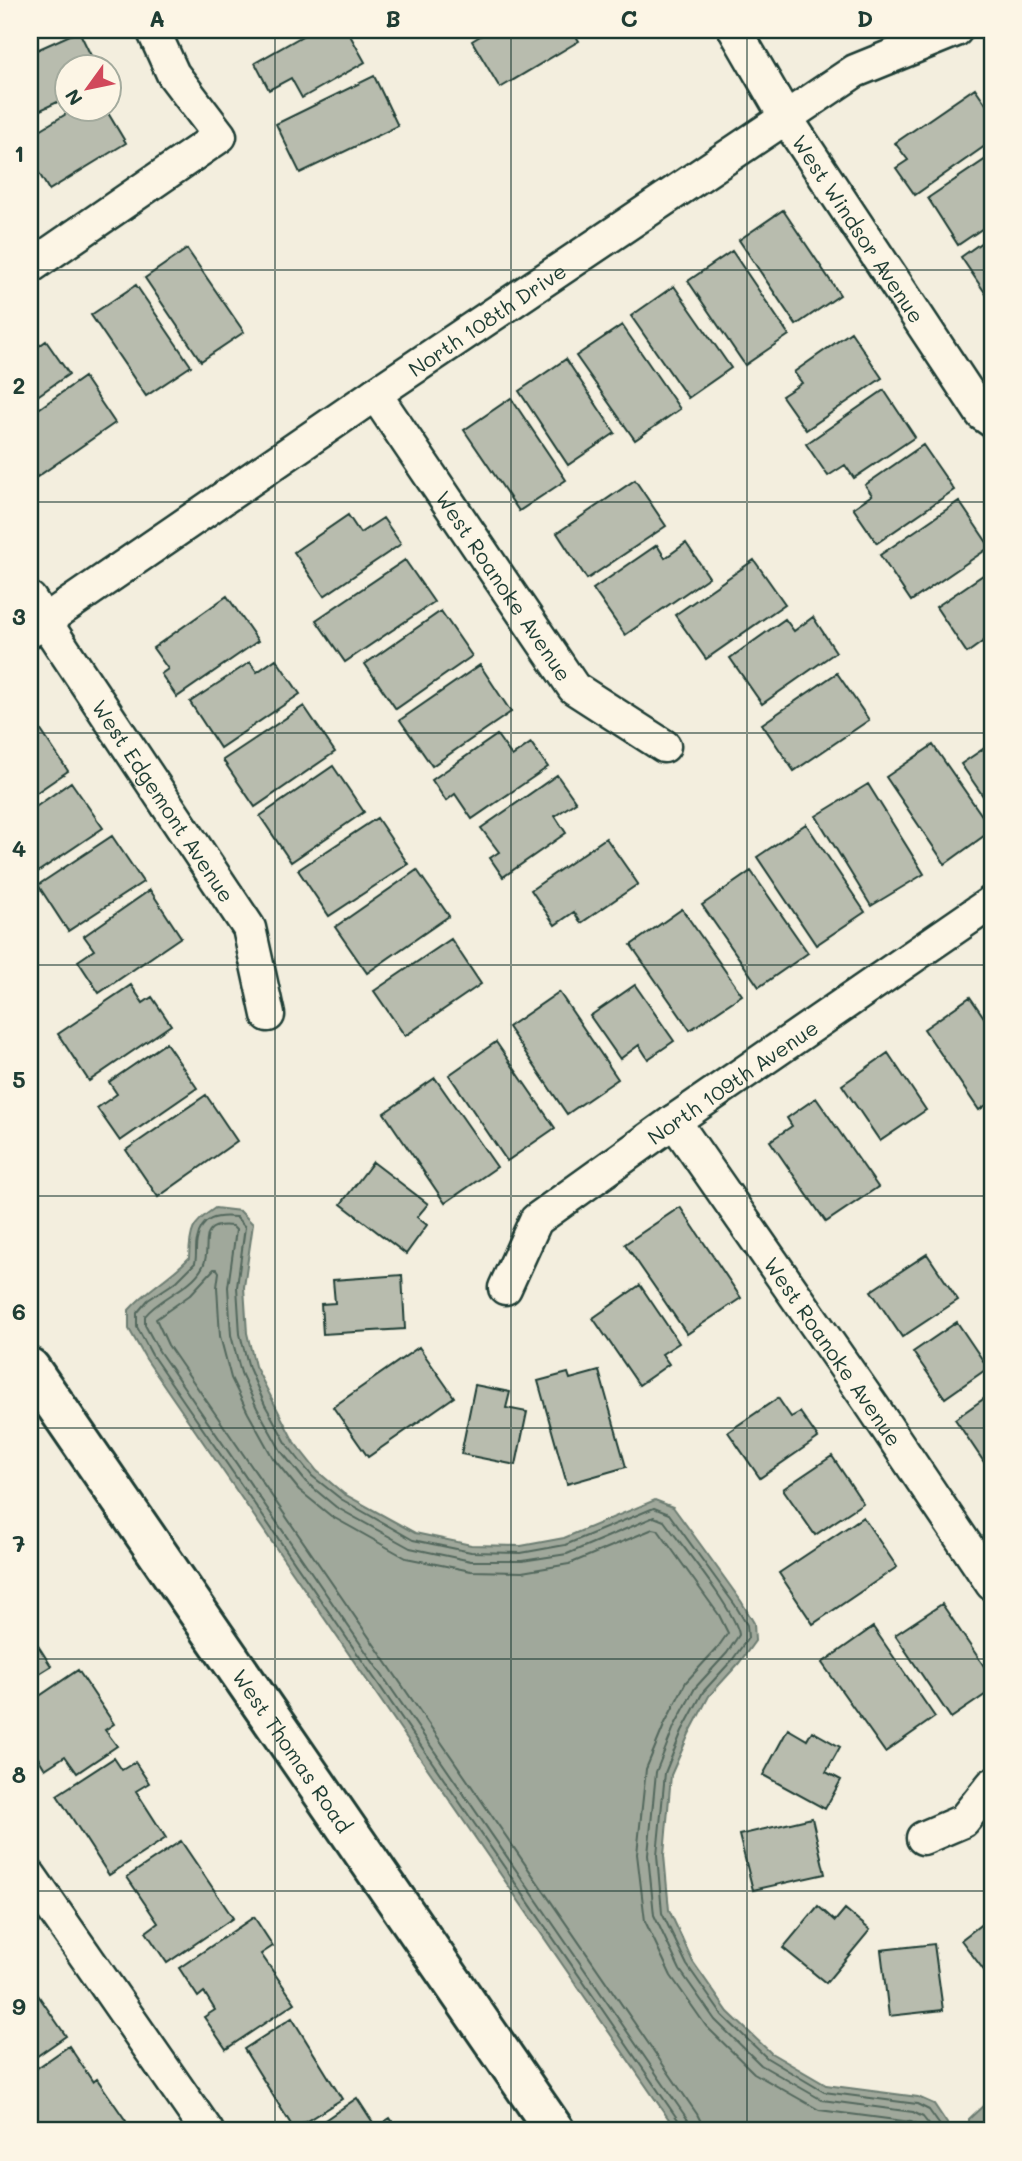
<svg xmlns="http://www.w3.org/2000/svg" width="1022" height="2161" font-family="Mali,sans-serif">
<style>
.water{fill:#a0a89b;stroke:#6c7d72;stroke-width:2}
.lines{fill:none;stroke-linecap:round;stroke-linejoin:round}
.shore{stroke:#53685d;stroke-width:2}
.building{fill:#b8bcae;stroke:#1f3d34;stroke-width:2}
.minor-casing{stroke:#1f3d34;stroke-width:37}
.secondary-casing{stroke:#1f3d34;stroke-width:44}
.minor{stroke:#fcf5e5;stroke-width:32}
.secondary{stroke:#fcf5e5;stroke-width:38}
.grid{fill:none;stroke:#1f3d34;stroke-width:2;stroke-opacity:0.55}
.labels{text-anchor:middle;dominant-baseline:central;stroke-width:5;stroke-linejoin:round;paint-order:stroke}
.street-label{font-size:21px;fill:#1f3d34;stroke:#fcf5e5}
.neatline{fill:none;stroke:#1f3d34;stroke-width:2.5}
.grid-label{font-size:23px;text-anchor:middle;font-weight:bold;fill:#1f3d34}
</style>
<rect width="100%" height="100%" fill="#f3eede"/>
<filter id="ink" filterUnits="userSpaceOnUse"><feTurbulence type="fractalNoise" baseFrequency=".0143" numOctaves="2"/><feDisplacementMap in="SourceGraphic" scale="14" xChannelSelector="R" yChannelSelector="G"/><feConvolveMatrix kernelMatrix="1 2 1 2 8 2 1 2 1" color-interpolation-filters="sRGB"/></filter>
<g filter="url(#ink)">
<path class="water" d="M 215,1208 L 240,1211 L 253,1224 L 244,1287 L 247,1333 L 255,1366 L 294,1442 L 317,1471 L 344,1494 L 415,1533 L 471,1545 L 521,1546 L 564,1538 L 655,1500 L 673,1507 L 703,1548 L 741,1601 L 754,1623 L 755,1641 L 739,1663 L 709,1696 L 689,1734 L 671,1775 L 664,1855 L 669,1910 L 693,1962 L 728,2012 L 771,2053 L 826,2085 L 918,2097 L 934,2104 L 952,2131 L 677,2131 L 146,1359 L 129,1329 L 129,1310 C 147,1289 170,1278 189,1258 C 190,1231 191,1224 215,1208 Z
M 992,2100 L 992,2131 L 969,2131 L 969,2119 L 986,2103 Z"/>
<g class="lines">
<path class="shore" d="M 683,2131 L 681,2124 L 152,1355 L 137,1327 L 137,1313 L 148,1300 L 177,1281 L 195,1263 C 197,1255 195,1248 197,1240 C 201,1217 217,1215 236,1217 L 245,1227 L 237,1287 L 240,1334 L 249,1368 L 265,1405 L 288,1446 L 312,1476 L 341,1499 L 413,1540 L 471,1552 L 521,1553 L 565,1545 L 654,1508 L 669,1514 L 735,1605 L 747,1625 L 748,1638 L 733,1659 L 703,1692 L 682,1731 L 665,1773 L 657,1855 L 662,1913 L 687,1965 L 722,2015 L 767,2058 L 824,2092 L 917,2104 L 929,2110 L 944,2131
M 691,2131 L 688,2120 L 159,1351 L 145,1325 L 145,1316 C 161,1296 191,1289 203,1266 C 213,1248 194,1222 232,1226 L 236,1230 L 228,1287 L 231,1335 L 241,1373 L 257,1408 L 281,1451 L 306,1482 L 336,1507 L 410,1548 L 471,1561 L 522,1561 L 567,1554 L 654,1517 L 664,1521 C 680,1543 737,1613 739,1635 L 727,1653 L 695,1688 L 674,1727 L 656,1772 L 648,1855 L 654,1915 L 680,1970 L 715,2020 L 761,2065 L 822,2100 L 913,2112 L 923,2117 L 934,2131
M 702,2131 L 701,2122 L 697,2114 L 168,1345 L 156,1319 L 190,1295 L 214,1269 L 217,1269 L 219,1272 L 217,1287 L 220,1336 L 231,1378 L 248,1413 L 273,1458 L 299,1490 L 331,1516 L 406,1558 L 471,1571 L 522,1572 L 569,1564 L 653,1529 L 658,1530 L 719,1615 L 728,1633 L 718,1647 L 686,1682 L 665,1723 L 646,1769 L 637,1854 L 645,1921 L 671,1976 L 706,2026 L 754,2073 L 819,2110 L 911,2122 L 917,2125 L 921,2131"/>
</g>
<path class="building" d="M 313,30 L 347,30 L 365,62 L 302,98 L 291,78 L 269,90 L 255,63 Z
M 490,30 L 572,30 L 579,41 L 500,88 L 472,41 Z
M 79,31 L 96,66 L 66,66 L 66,98 L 30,115 L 30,53 Z
M 374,76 L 398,126 L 300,173 L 276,124 Z
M 975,88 L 992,113 L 992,141 L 915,195 L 896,168 L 908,160 L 895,143 Z
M 76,108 L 105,108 L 126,143 L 49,190 L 30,158 L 30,136 Z
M 992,155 L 992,222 L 958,245 L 928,198 Z
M 783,210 L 840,295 L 796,325 L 739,240 Z
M 992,235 L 992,303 L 961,257 Z
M 187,249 L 244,332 L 201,361 L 145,278 Z
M 732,251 L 789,335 L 745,365 L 688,281 Z
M 136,285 L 191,366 L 146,396 L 91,315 Z
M 674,286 L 731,368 L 688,398 L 631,316 Z
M 622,325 L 680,409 L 635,440 L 576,356 Z
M 851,332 L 882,378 L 806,430 L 782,396 L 802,383 L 794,372 Z
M 46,341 L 69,374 L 30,401 L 30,348 L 32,351 Z
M 566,359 L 615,433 L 568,465 L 519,391 Z
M 84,377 L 115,423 L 37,477 L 30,467 L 30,415 Z
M 884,390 L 915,437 L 854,478 L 845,465 L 828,476 L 806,444 Z
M 511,398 L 566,480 L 519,511 L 464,430 Z
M 923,445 L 954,490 L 877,543 L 853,508 L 872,495 L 865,485 Z
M 635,480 L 666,526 L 587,579 L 557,533 Z
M 959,501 L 990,547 L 911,601 L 880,555 Z
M 348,515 L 360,533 L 383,518 L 401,544 L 324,596 L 294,552 Z
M 686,543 L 709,577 L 625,635 L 593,589 L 657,545 L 665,558 Z
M 405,560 L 434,602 L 345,662 L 316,620 Z
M 754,560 L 785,604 L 706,659 L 675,615 Z
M 992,569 L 992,635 L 967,653 L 936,607 Z
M 227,596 L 258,641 L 177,697 L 161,674 L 168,669 L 153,648 Z
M 441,611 L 472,656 L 396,709 L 365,664 Z
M 813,617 L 836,652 L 762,704 L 730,658 L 785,619 L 794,631 Z
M 276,659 L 300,694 L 220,748 L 190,702 L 250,662 L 257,672 Z
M 480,665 L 511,712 L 432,766 L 400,720 Z
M 837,673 L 869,720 L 794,771 L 762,724 Z
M 304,706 L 335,752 L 255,807 L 223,760 Z
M 38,726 L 68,771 L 30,797 L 30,731 Z
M 497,735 L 512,756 L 531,743 L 548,767 L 472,819 L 455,794 L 446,801 L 432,780 Z
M 992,743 L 992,809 L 961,764 Z
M 933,745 L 992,830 L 945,864 L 886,777 Z
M 333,766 L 364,812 L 291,862 L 260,816 Z
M 557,775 L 576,802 L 555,816 L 566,833 L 503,877 L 490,858 L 499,852 L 481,828 Z
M 71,782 L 103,828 L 30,877 L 30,811 Z
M 868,784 L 924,874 L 871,906 L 816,816 Z
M 377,818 L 408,864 L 329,916 L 298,870 Z
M 806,824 L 865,912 L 816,945 L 757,857 Z
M 112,836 L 143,882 L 68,931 L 38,885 Z
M 606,838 L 638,884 L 581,923 L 574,912 L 555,925 L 531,890 Z
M 417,870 L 449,916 L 367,973 L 335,927 Z
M 751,871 L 808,953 L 759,987 L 702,905 Z
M 150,890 L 181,937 L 99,993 L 78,961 L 94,950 L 84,936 Z
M 682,909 L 742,995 L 690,1030 L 631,945 Z
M 451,939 L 481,984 L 405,1036 L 374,991 Z
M 131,985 L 143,1003 L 152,997 L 171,1025 L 89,1081 L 58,1034 Z
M 635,985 L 674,1041 L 648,1059 L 639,1045 L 620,1059 L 590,1016 Z
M 559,992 L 618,1079 L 567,1114 L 508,1027 Z
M 970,997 L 992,1029 L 992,1101 L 979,1110 L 924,1029 Z
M 496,1042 L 555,1128 L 507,1161 L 449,1075 Z
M 166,1043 L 197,1088 L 120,1141 L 97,1108 L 117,1094 L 109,1082 Z
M 888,1053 L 926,1110 L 880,1141 L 842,1085 Z
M 435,1078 L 497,1167 L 445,1203 L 384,1113 Z
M 206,1095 L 237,1141 L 158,1197 L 126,1150 Z
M 816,1098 L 878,1187 L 826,1222 L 770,1141 L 792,1126 L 787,1118 Z
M 373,1162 L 428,1204 L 417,1217 L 427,1225 L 406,1254 L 341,1204 Z
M 680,1207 L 741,1298 L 687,1334 L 625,1244 Z
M 927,1254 L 958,1300 L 902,1337 L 871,1291 Z
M 402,1275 L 405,1329 L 323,1334 L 321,1304 L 335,1303 L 333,1280 Z
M 640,1285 L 679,1343 L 662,1354 L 669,1364 L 639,1385 L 593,1318 Z
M 957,1322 L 988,1368 L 945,1398 L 913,1352 Z
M 419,1347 L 454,1397 L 368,1457 L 333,1407 Z
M 599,1371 L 626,1467 L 567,1484 L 538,1381 L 568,1373 L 570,1379 Z
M 475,1385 L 510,1392 L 506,1408 L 527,1412 L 516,1465 L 461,1454 Z
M 992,1393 L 992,1461 L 986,1465 L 955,1419 Z
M 778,1398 L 791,1417 L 800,1412 L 818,1438 L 760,1478 L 728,1432 Z
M 832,1456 L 863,1503 L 815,1535 L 783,1489 Z
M 863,1517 L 897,1567 L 813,1624 L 779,1573 Z
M 942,1604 L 992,1678 L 992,1690 L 951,1718 L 895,1635 Z
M 873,1627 L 935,1717 L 885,1752 L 822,1663 Z
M 30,1633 L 51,1666 L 30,1679 Z
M 78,1670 L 114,1724 L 105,1730 L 117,1746 L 77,1773 L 65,1756 L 45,1769 L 33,1750 L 30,1752 L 30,1697 L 32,1701 Z
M 788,1729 L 807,1740 L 812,1731 L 840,1747 L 826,1772 L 841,1780 L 825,1809 L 763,1775 Z
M 114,1758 L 122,1770 L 135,1762 L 149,1783 L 136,1791 L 166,1838 L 109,1875 L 57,1795 Z
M 812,1818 L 825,1874 L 753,1890 L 739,1835 Z
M 181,1841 L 233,1918 L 167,1963 L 146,1932 L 158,1923 L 127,1877 Z
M 818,1906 L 835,1921 L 845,1909 L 870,1930 L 826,1983 L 783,1948 Z
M 992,1916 L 992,1981 L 961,1940 Z
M 254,1917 L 273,1946 L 261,1954 L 295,2003 L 226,2049 L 204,2017 L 215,2010 L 204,1992 L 198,1997 L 179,1968 Z
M 934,1944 L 943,2010 L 889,2016 L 881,1950 Z
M 38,1995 L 66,2036 L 30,2061 L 30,2000 Z
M 292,2018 L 342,2099 L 294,2129 L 244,2049 Z
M 69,2046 L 93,2082 L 97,2079 L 126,2121 L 111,2131 L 30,2131 L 30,2073 Z
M 357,2098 L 376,2127 L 390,2118 L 399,2131 L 309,2131 Z"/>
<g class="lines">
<g class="minor-casing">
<g id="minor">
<path id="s1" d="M 735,30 L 786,118 L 982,414 L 992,421"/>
<path d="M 30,267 L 220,136 L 173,74 L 153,30"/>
<path id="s2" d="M 375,394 L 574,688 L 664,746"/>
<path id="s3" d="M 30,599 L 249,928 L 268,1015"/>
<path id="s4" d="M 30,631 L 375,394 L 855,71 L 956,30"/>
<path id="s5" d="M 674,1121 L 873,1407 L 992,1584"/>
<path id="s6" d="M 505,1288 L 536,1220 L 674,1121 L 992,902"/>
<path d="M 923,1838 L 963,1821 L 992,1785"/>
<path d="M 30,1876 L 207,2131"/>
</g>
</g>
<g class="secondary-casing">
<g id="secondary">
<path id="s7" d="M 30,1368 L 555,2131"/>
</g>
</g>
<use href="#minor" class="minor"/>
<use href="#secondary" class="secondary"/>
</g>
</g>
<path class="grid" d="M 275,30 L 275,2131M 511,30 L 511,2131M 747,30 L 747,2131M 30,270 L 992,270M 30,502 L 992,502M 30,733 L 992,733M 30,965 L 992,965M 30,1196 L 992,1196M 30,1428 L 992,1428M 30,1659 L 992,1659M 30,1891 L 992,1891"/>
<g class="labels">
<g class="street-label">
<text stroke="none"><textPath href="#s1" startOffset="234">West Windsor Avenue</textPath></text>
<text stroke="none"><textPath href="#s4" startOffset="553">North 108th Drive</textPath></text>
<text stroke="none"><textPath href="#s2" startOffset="231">West Roanoke Avenue</textPath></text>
<text stroke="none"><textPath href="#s3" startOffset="242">West Edgemont Avenue</textPath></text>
<text stroke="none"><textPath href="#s6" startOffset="315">North 109th Avenue</textPath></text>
<text stroke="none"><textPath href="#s5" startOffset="280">West Roanoke Avenue</textPath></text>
<text stroke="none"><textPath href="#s7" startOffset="464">West Thomas Road</textPath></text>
</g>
</g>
<rect width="1022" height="2161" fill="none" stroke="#fcf5e5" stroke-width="77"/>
<g transform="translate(88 88) rotate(237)"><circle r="33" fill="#fcf5e5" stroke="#a4ab9e" stroke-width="2"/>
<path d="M0-5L12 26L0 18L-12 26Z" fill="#d1495b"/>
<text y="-10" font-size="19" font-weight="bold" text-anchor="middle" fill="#1f3d34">N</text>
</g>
<rect x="38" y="38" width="946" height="2084" class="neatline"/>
<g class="grid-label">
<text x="157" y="27">A</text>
<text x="393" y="27">B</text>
<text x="629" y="27">C</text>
<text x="865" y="27">D</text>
<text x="19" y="162">1</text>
<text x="19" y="394">2</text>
<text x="19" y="625">3</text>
<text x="19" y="857">4</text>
<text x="19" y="1088">5</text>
<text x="19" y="1320">6</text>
<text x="19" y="1552">7</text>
<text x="19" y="1783">8</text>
<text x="19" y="2015">9</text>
</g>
</svg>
